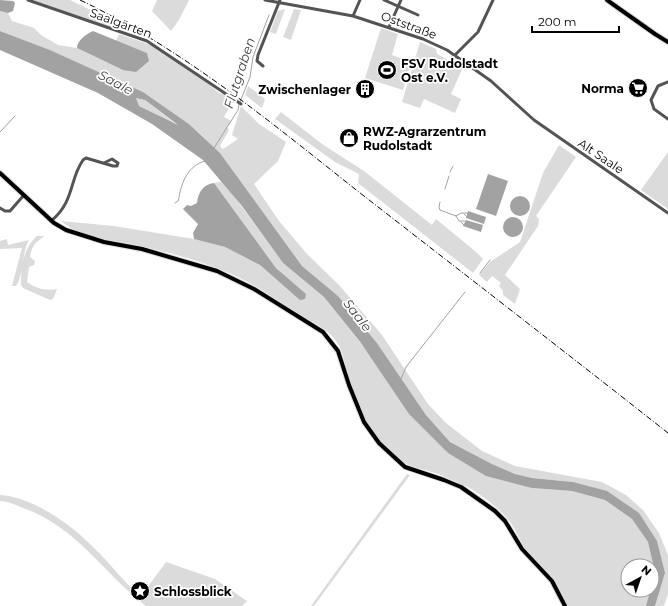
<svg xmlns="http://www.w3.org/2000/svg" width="668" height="606" font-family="Montserrat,sans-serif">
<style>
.green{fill:#dbdbdb}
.water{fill:#a2a2a2;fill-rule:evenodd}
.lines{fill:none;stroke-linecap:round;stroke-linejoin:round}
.stream{stroke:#a2a2a2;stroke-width:1}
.major-casing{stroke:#dbdbdb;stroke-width:6}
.minor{stroke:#545454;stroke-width:3}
.major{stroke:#000;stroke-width:4}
.rail{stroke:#000;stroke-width:1;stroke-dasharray:6 2 1 2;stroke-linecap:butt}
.labels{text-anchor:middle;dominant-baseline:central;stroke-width:3.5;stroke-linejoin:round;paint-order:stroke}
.street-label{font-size:12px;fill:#000;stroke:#fff}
.poi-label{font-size:12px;font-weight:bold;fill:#000;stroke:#fff;text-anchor:start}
.water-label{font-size:13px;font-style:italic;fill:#434343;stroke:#fff}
</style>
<rect width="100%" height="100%" fill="#fff"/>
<path class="green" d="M 32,0 L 70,0 L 115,22 L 112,28 Z
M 157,0 L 189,0 L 179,20 L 171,31 L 152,11 Z
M 285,9 L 276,34 L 270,32 L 278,11 Z
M 294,9 L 301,10 L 291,40 L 283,37 Z
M 0,11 L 8,13 L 12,21 L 34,28 L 41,35 L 58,45 L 77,48 L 123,70 L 147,53 L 116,41 L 119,34 L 154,46 L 210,85 L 219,93 L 224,94 L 237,103 L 232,103 L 224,117 L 231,121 L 227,127 L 229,130 L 220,146 L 223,149 L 238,139 L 232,135 L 241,106 L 259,124 L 286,142 L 278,161 L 254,184 L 279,221 L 307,254 L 339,285 L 382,335 L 428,404 L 446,423 L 482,451 L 515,466 L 602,482 L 626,495 L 643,510 L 659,533 L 668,555 L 668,594 L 664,606 L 655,606 L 665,573 L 639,513 L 573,482 L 532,478 L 515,474 L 492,464 L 450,442 L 426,415 L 377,343 L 338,296 L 302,266 L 220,153 L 189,124 L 143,92 L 50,50 L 0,31 Z
M 381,28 L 398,34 L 392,55 L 411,62 L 403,90 L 365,78 Z
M 420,42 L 436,49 L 437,54 L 456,64 L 461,63 L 464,65 L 451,94 L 461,99 L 455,113 L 424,99 L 420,108 L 402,102 Z
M 248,86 L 265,99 L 262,108 L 245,95 Z
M 136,98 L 145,100 L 178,126 L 139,106 Z
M 281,112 L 322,144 L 364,171 L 432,225 L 436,219 L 475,251 L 483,259 L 473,273 L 358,183 L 359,174 L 335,162 L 275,119 Z
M 559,145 L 576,157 L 536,216 L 539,219 L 538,226 L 505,275 L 520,289 L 515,304 L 503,295 L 503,291 L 499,286 L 501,283 L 492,276 L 487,282 L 479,275 L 490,262 L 520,242 L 543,173 Z
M 668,152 L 668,209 L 641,190 Z
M 223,181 L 283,263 L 324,297 L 448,453 L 532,488 L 572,491 L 605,500 L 632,519 L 648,542 L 655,573 L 652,586 L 652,566 L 628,566 L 628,590 L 651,590 L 646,606 L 567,606 C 559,579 542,572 527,552 C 520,541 515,527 506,517 C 496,506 479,493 466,486 C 456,482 445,476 435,473 C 418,468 405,466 392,454 C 372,435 357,408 349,382 C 345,368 345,353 336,341 C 327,327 310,322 297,314 C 280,303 264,290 246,281 C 218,266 174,253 143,247 C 109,240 90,244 61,221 L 114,226 L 194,239 L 225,247 L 260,265 L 300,299 L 305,294 L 276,268 L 214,183 Z
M 37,236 L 45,236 C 36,242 32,245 30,257 L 35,261 L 34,265 L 29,267 L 27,282 C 36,289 47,291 57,289 L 53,299 L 50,300 L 23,288 L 21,285 C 21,268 23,248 37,236 Z
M 7,239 L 8,245 L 29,240 C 21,254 25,272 16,286 L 12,286 L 22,248 L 0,249 L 0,241 Z
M 407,474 L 410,475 L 314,606 L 311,606 Z
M 0,495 C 33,497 72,525 94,548 C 110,563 124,583 141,596 L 166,562 L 215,579 L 247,601 L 242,606 L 146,606 C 103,573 77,527 23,508 C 16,505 8,501 0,501 Z"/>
<path class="water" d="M 0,0 L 13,1 L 15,3 L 13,11 L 8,13 L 0,11 Z
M 0,31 L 50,50 L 143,92 L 189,124 L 220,153 L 302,266 L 338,296 L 377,343 L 426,415 L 450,442 L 492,464 L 515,474 L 532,478 L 573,482 L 607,491 L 639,513 L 657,541 L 665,573 L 655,606 L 646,606 L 655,573 L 648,542 L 632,519 L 605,500 L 572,491 L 532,488 L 486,476 L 448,453 L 409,414 L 361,343 L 324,297 L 283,263 L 242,206 L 203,160 L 152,124 L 98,93 L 0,50 ZM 136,98 L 145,100 L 178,125 L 139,106 Z
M 93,31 L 147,53 L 149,61 L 136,72 L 123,70 L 77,48 C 77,41 86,34 93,31 Z
M 488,174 L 508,181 L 496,216 L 476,209 Z
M 214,183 L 276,268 L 306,294 L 305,299 L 300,300 L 260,265 L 225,247 L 194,239 L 193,233 L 198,224 L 183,209 L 187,205 L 191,206 L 197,203 C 198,192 204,184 214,183 Z
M510 206a10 10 0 1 1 20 0a10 10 0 1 1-20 0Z
M 468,211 L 486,217 L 484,224 L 466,218 Z
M503 227a10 10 0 1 1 20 0a10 10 0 1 1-20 0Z
M 466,220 L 483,225 L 481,232 L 463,226 Z"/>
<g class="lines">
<path class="stream" d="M 240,102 L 250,77 L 253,57 L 269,15
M 0,132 L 15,116
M 214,148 L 238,110 L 239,104
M 450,172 L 453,166
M 445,189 L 449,176
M 179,197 C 182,181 188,166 205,161
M 440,202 L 439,207 L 440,210 L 456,216 L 461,213 L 468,213
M 175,203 L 178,201 L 179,198
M 464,214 L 467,217
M 456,216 L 459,221 L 465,221
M 461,222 L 464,225
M 480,273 L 490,260
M 401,379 L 406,367 L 465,292"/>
<g class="major-casing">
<path id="major" d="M 607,0 L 655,34 L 668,42
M 0,173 L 54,223 L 66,230 L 104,242 L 142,249 L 217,271 L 254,289 L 323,332 L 338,351 L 349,385 L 364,422 L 379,443 L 405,467 L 444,480 L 461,487 L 495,511 L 505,521 L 522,549 L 552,581 L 565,606"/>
</g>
<path class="minor" d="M 28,0 L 147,41 L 241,104
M 265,0 L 353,16 L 423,39 L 447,50 L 491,81 L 534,120 L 668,213
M 384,0 L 418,15
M 353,16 L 360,0
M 389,27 L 401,0
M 455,55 L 478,32 L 493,0
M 263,66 L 257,61 L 258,55 L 280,0
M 668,82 L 658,86 L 651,100 L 654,109 L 668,119
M 0,208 L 5,211 L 10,211 L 24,195
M 51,221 C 75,201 69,180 83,160 L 86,158 L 113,166 L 117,166 L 118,163 L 112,159 L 104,163"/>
<use href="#major" class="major"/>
<path class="rail" d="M 80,0 C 181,48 268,120 355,189 C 459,270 564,351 668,433"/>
</g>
<defs>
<g id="stadium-disc" transform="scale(1)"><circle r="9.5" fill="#000" stroke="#fff"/><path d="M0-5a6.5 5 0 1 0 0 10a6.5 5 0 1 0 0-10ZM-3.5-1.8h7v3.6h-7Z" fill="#fff"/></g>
<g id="supermarket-disc" transform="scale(1)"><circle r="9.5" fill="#000" stroke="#fff"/><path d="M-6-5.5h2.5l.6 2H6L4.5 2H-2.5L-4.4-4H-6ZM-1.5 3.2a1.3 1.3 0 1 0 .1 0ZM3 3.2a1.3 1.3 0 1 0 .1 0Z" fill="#fff"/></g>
<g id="building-disc" transform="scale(1)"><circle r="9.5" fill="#000" stroke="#fff"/><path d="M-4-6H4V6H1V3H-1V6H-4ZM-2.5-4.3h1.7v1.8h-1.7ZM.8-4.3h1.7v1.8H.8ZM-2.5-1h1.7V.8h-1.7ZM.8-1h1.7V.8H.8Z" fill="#fff"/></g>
<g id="shop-disc" transform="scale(1)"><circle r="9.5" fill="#000" stroke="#fff"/><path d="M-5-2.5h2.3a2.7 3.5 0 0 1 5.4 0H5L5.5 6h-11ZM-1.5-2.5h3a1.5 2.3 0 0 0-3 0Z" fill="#fff"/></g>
<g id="sight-disc" transform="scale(1)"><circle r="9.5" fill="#000" stroke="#fff"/><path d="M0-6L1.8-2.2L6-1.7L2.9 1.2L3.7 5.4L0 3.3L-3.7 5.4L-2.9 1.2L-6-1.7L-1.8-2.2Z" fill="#fff"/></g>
</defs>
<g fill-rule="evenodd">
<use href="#stadium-disc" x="387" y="70"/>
<use href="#supermarket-disc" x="638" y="88"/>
<use href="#building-disc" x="365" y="89"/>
<use href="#shop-disc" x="349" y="138"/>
<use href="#sight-disc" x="140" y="591"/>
</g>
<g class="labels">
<g class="street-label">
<text transform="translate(121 23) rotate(20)">Saalgärten</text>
<text transform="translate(409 25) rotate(20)">Oststraße</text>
<text transform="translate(601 156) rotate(34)">Alt Saale</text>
</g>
<g class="poi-label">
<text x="401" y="63">FSV Rudolstadt<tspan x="401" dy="14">Ost e.V.</tspan></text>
<text x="624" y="88" text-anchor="end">Norma</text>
<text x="351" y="89" text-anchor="end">Zwischenlager</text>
<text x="363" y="131">RWZ-Agrarzentrum<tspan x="363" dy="14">Rudolstadt</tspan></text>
<text x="154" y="591">Schlossblick</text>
</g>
<g class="water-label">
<text transform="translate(239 73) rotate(-72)">Flutgraben</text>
<text transform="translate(116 82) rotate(28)">Saale</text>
<text transform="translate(358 315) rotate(52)">Saale</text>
</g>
</g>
<g transform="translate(640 578) rotate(40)"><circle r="19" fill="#ffffff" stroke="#999999"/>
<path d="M0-3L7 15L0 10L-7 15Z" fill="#000000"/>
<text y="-6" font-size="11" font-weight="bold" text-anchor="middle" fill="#000000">N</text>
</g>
<path d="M532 26v6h87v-6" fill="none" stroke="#000000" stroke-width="2"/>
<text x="538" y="26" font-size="12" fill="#000000" stroke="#ffffff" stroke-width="3" paint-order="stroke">200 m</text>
</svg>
